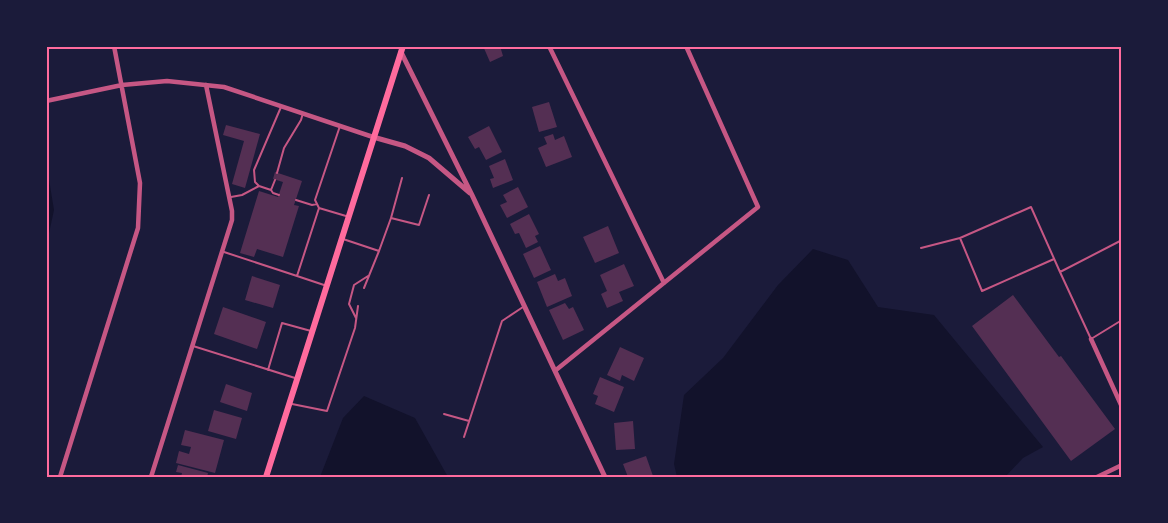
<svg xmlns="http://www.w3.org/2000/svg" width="1168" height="523" font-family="'Public Sans',sans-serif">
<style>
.water{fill:#12122b}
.building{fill:#542f53}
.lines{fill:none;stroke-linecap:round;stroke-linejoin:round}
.service{stroke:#c65784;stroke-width:2}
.minor{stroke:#c65784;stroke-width:4.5}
.tertiary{stroke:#c65784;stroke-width:5}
.secondary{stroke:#ff6b9d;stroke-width:6}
.neatline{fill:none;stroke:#ff6b9d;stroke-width:2}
</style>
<rect width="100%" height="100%" fill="#1b1b3a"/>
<path class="water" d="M 46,161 L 54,210 L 46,247 Z
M 813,249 L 848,260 L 878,307 L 934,315 L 1043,447 L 1023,458 L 1005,477 L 677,477 L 674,464 L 684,395 L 723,358 L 778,285 Z
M 364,396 L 415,418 L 448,477 L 320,477 L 343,418 Z"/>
<path class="building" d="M 483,46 L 500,46 L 503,56 L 490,62 Z
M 549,102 L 557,127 L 539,132 L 532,107 Z
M 226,125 L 260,134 L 245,188 L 232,184 L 244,141 L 223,135 Z
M 489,126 L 502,152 L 486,160 L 479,147 L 475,149 L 468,137 Z
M 553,134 L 555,140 L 564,136 L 572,157 L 546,167 L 538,148 L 547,144 L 544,137 Z
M 505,159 L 513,180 L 493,188 L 490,179 L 494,178 L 489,166 Z
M 275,172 L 302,181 L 294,205 L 299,206 L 283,257 L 257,249 L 254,257 L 240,253 L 259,191 L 278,197 L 283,182 L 273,179 Z
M 518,187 L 528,207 L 507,218 L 500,205 L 507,202 L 503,195 Z
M 529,214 L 539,234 L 535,236 L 538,242 L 526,248 L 519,233 L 515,234 L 510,224 Z
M 608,226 L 619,253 L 595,263 L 583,237 Z
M 540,246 L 551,270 L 534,278 L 523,254 Z
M 624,264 L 634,286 L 619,292 L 623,301 L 607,308 L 601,294 L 607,291 L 600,275 Z
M 555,274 L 558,281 L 565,278 L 572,296 L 547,307 L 537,282 Z
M 252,276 L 280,285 L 273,308 L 245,300 Z
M 1013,295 L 1059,357 L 1061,356 L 1115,429 L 1071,461 L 972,326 Z
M 565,303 L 569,309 L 573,307 L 584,330 L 563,340 L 549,310 Z
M 223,307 L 266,322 L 257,349 L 214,334 Z
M 620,347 L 644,358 L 634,381 L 622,375 L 620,381 L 607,375 Z
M 600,377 L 624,387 L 614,412 L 595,404 L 598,396 L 593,394 Z
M 226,384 L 252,393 L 247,411 L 220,402 Z
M 214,410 L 242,418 L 236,439 L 208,431 Z
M 633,421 L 635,449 L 616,450 L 614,423 Z
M 185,430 L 224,440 L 215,473 L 176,463 L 179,451 L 189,454 L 191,447 L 181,445 Z
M 646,456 L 653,476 L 628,477 L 623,464 Z
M 178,465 L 208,473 L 207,477 L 181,477 L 182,473 L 176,472 Z"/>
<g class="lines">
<path class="service" d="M 277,173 L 284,148 L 301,120 L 303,113
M 402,178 L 391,218 L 419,225 L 429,195
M 275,180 L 271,190 L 259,186 L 255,182 L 254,170 L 281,107
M 271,190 L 273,193 L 279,195
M 231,197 L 242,195 L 259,186
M 296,200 L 312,205 L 317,204
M 319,208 L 315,200 L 340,126
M 343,239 L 379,251 L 364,288
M 1122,240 L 1060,272 L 1091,339 L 1122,320
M 921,248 L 960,238
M 379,251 L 391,218
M 224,252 L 297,276
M 1054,259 L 982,291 L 960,238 L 1031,207 L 1060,272
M 324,285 L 297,276 L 319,208 L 346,216
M 356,318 L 349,304 L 354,285 L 368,276
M 193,346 L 295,378
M 268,370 L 282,323 L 311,331
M 292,404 L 327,411 L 355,328 L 358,306
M 444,414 L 469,421
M 464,437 L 502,321 L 523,307"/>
<path class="minor" d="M 549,46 L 664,283
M 46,101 L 122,85 L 167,81 L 224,87 L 373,137
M 1091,339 L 1122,407
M 556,370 L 758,207 L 686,46
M 60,477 L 138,228 L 140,183 L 114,46
M 151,477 L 232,220 L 232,211 L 206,85
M 1097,477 L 1122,465"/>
<path class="tertiary" d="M 401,52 L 472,195 L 605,477
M 373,137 L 405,146 L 429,158 L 470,193"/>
<path class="secondary" d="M 266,477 L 403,46"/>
</g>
<rect width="1168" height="523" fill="none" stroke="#1b1b3a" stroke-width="95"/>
<rect x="48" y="48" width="1072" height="428" class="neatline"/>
</svg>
